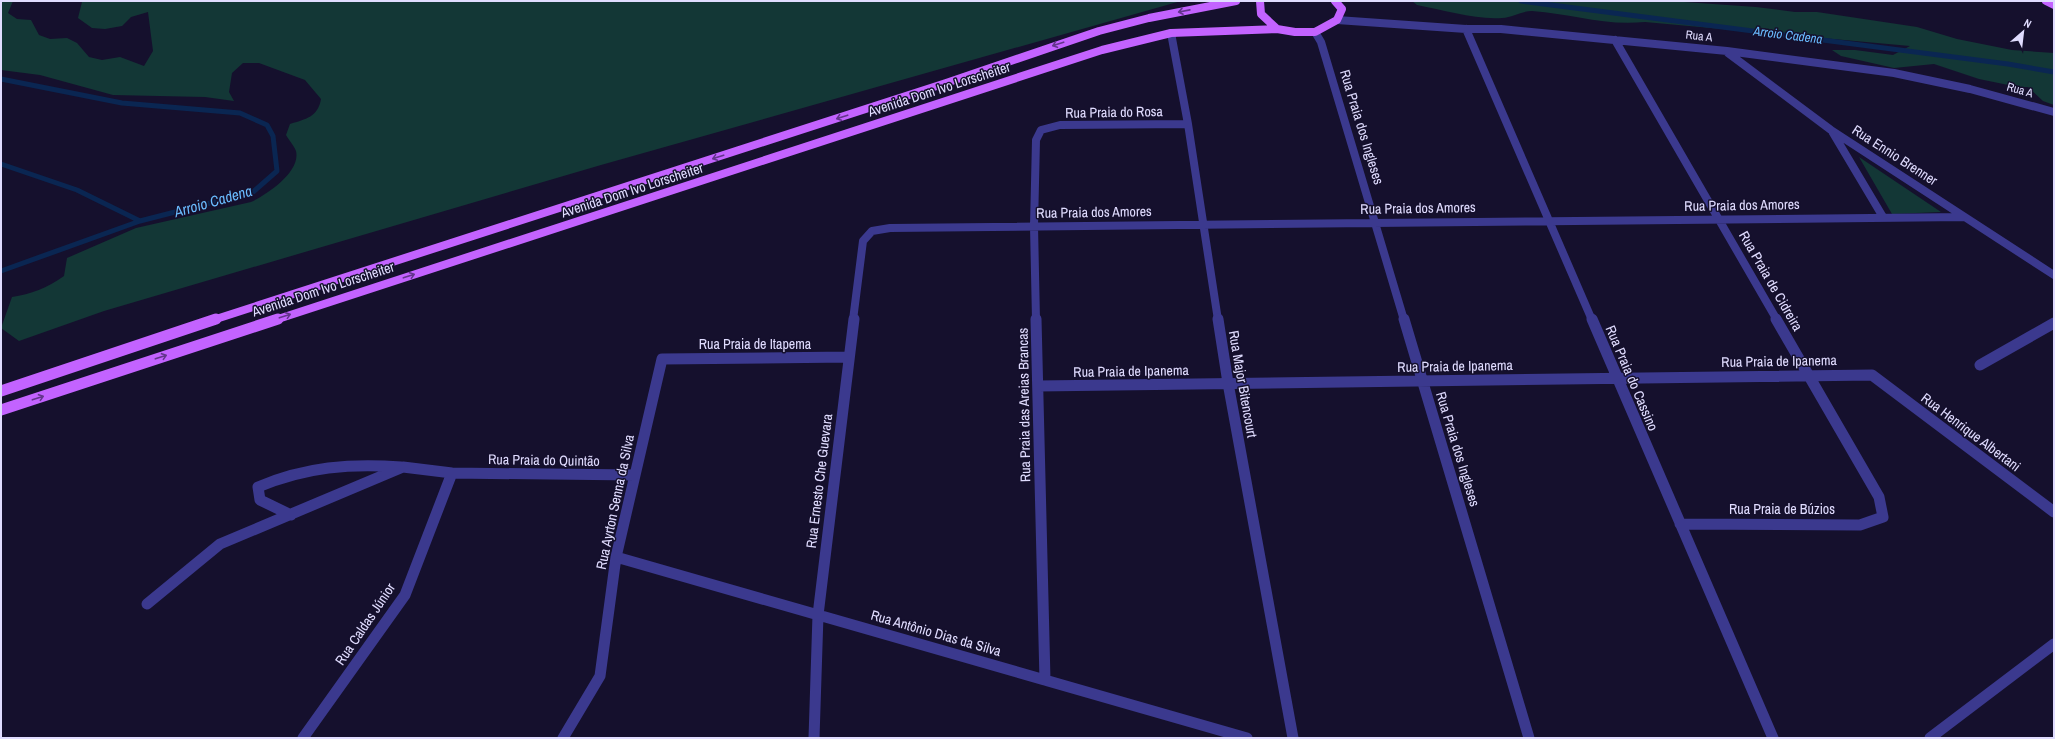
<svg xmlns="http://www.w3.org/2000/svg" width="2055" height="739" font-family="'Archivo Narrow',sans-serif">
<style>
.green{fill:#133736}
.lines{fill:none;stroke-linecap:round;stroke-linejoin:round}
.stream{stroke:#0a2652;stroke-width:5}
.minor-far1{stroke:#3b398e;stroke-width:8}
.minor{stroke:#3b398e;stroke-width:11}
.major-far1{stroke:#c363ff;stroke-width:8}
.major{stroke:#c363ff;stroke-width:11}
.oneway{stroke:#63358c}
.labels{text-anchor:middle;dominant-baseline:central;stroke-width:3;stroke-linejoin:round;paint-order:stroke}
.far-street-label{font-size:12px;fill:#e0dcff;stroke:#15102d}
.far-water-label{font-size:13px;font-style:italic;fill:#6abcff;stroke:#15102d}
.street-label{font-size:14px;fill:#e0dcff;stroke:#15102d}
.water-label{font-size:15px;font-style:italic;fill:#6abcff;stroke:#15102d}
</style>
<rect width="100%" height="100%" fill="#15102d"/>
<path class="green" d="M 1,1 L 13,1 L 8,13 L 17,19 L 31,20 L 39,35 L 50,39 L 67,38 L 77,43 L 89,57 L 102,60 L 120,57 L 144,66 L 153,51 L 148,12 L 131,17 L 122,26 L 105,29 L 92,28 L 78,18 L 82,2 L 1181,1 L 601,165 L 104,311 L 19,341 L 1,328 L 12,297 C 31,294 47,288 64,276 L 67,258 L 136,228 L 251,202 C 266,195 301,172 296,151 C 294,146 289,140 286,135 L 290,124 C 306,119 318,117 321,99 L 305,80 L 259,63 L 243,63 L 232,73 L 229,92 L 234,101 L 205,97 L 113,95 L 40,75 L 1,70 Z
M 1412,1 L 1670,1 L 1756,7 L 1795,12 L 1817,12 L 1917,27 L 1957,39 L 2012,50 L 2054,53 L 2054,105 L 2043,101 L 2028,87 L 2018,87 L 1979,79 L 1934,64 L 1894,68 L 1841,56 L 1832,50 L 1855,50 L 1893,55 L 1910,46 L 1645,22 C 1603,26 1573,14 1532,11 C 1522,11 1513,17 1502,18 C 1476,20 1444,10 1417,5 Z
M 1859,157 L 1941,212 L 1892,214 Z"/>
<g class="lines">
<path class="stream" d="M 1521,1 L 2008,64 L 2054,72
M 1,79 L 122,103 L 240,113 L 267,125 L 273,136 L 277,171 L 253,192 L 140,221 L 1,271
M 1,164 L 77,190 L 140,221"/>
<path class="minor-far1" d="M 1337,20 L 1466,29 L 1501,29 L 1727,51 L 1894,73 L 1970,89 L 2054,112
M 1466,29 L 1592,320
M 1315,32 L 1321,42 L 1404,320
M 1171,33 L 1188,124 L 1218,320
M 1615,40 L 1777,320
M 1728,53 L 1831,130 L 2054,275
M 1833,133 L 1883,217
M 853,320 L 863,241 L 872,231 L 890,228 L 1964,217
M 1036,320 L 1034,226 L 1036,140 L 1041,130 L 1060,125 L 1188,124"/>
<path class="minor" d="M 1036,319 L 1045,680
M 1218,319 L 1228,383 L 1293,738
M 1404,319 L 1529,738
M 1592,319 L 1773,738
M 1980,365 L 2054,323
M 1038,386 L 1872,375 L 2054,512
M 291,515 L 260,500 L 258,487 C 305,467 351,463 401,467
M 1680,524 L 1860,525 L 1883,517 L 1879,497 L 1776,319
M 616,557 L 1247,738
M 147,604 L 220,544 L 403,467 L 452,473 L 635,475
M 303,738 L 405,595 L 452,473
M 563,738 L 600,676 L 616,557 L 662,359 L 849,357
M 814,738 L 818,615 L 854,319
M 1930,738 L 2054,644"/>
<path class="major-far1" d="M 1260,1 L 1261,14 L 1277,29
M 2046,1 L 2054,5
M 213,320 L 946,83 L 1099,31 L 1149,18 L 1236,1
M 275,320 L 1102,50 L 1171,33 L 1277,29 L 1295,32 L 1315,32 L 1337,20 L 1342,9 L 1335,1"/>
<path class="major" d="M 1,391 L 216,319
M 1,410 L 278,319"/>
</g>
<defs><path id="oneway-shaft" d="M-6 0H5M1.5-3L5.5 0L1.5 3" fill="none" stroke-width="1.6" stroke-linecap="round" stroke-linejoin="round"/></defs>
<g class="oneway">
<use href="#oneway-shaft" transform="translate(1184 11) rotate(169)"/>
<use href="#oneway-shaft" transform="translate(1058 44) rotate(162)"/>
<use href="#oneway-shaft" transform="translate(842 117) rotate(162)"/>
<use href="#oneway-shaft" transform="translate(718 157) rotate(162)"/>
<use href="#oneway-shaft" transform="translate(409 276) rotate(-18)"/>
<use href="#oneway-shaft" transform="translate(285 316) rotate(-18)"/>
<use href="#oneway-shaft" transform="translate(161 357) rotate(-18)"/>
<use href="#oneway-shaft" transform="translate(38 398) rotate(-18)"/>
</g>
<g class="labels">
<g class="far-street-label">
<text transform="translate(1699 36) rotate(6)">Rua A</text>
<text transform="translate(2020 90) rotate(16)">Rua A</text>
</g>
<g class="far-water-label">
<text transform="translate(1788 35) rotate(7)">Arroio Cadena</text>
</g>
<g class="street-label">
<text transform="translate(939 89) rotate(-18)">Avenida Dom Ivo Lorscheiter</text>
<text transform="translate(1114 112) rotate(-1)">Rua Praia do Rosa</text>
<text transform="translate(1362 127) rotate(73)">Rua Praia dos Ingleses</text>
<text transform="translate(1895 155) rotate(33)">Rua Ennio Brenner</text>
<text transform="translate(632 190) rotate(-18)">Avenida Dom Ivo Lorscheiter</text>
<text transform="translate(1742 205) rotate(-1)">Rua Praia dos Amores</text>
<text transform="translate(1418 208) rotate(-1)">Rua Praia dos Amores</text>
<text transform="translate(1094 212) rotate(-1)">Rua Praia dos Amores</text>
<text transform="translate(1771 281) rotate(60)">Rua Praia de Cidreira</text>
<text transform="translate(323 289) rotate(-18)">Avenida Dom Ivo Lorscheiter</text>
<text x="755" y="344">Rua Praia de Itapema</text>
<text transform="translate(1779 361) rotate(-1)">Rua Praia de Ipanema</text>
<text transform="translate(1455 366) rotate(-1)">Rua Praia de Ipanema</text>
<text transform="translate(1131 371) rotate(-1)">Rua Praia de Ipanema</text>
<text transform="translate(1632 378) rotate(67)">Rua Praia do Cassino</text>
<text transform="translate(1243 384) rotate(80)">Rua Major Bitencourt</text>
<text transform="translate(1024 405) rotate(-91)">Rua Praia das Areias Brancas</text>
<text transform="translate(1971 432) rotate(37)">Rua Henrique Albertani</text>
<text transform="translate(1458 449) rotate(73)">Rua Praia dos Ingleses</text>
<text transform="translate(544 460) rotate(1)">Rua Praia do Quintão</text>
<text transform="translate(819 481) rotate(-83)">Rua Ernesto Che Guevara</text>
<text transform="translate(615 502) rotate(-78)">Rua Ayrton Senna da Silva</text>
<text x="1782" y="509">Rua Praia de Búzios</text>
<text transform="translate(365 624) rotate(-56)">Rua Caldas Júnior</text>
<text transform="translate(936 633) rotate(16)">Rua Antônio Dias da Silva</text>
</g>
<g class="water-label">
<text transform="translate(213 201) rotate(-16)">Arroio Cadena</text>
</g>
</g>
<rect width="2055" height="739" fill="none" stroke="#e0dcff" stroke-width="4"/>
<g transform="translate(2023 32) rotate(28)" stroke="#15102d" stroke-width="3" paint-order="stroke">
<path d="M0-3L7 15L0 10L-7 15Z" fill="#e0dcff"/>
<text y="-6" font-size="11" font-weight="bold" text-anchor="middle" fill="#e0dcff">N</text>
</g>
</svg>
